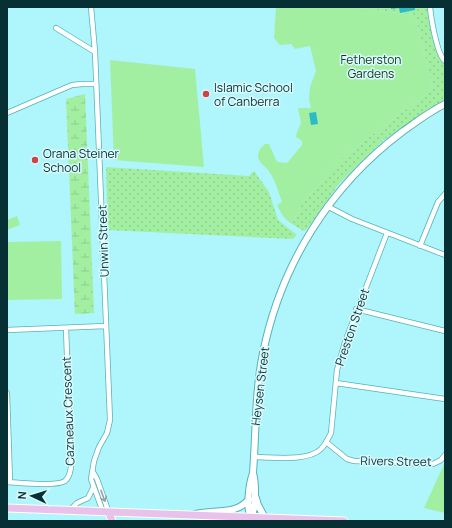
<svg xmlns="http://www.w3.org/2000/svg" width="452" height="528" font-family="Manrope,sans-serif">
<style>
.grass{fill:url(#grass-dots)}
.wetland{fill:url(#wetland-marsh)}
.park{fill:#a3efa2}
.water{fill:#2cbcc9}
.lines{fill:none;stroke-linecap:round;stroke-linejoin:round}
.street-casing{stroke:#56b2bb;stroke-width:6}
.secondary-casing{stroke:#56b2bb;stroke-width:8}
.primary-casing{stroke:#fff;stroke-width:9}
.street{stroke:#fff;stroke-width:4.5}
.secondary{stroke:#fff;stroke-width:6}
.primary{stroke:#e9c2ec;stroke-width:7}
.oneway{stroke:#8fa2a4}
.poi-dot{fill:#d14244;stroke:#d9fbff;stroke-width:1.5}
.labels{text-anchor:middle;dominant-baseline:central;stroke-width:3;stroke-linejoin:round;paint-order:stroke}
.park-label{font-size:12px;fill:#143615;stroke:#d9fbff}
.poi-label{font-size:12px;fill:#073034;stroke:#d9fbff;text-anchor:start}
.street-label{font-size:12px;fill:#073034;stroke:#d9fbff}
</style>
<defs>
<pattern id="grass-dots" width="8" height="8" patternUnits="userSpaceOnUse"><rect width="8" height="8" fill="#a3efa2"/><path d="M2 2h.1M6 6h.1" fill="none" stroke="#8bcd8c" stroke-width="1.8" stroke-linecap="round"/></pattern>
<pattern id="wetland-marsh" width="20" height="14" patternUnits="userSpaceOnUse"><rect width="20" height="14" fill="#a3efa2"/><path d="M1 5h8M5 5V1M11 12h8M15 12V8" fill="none" stroke="#8bcd8c"/></pattern>
</defs>
<rect width="100%" height="100%" fill="#aef5fc"/>
<path class="grass" d="M 350,7 L 426,7 C 434,23 432,53 445,65 L 445,99 L 384,140 L 360,163 L 338,185 L 307,229 L 304,231 L 300,229 L 292,224 L 302,204 L 343,157 L 433,89 L 415,15 Z
M 106,167 L 249,176 L 254,171 L 269,192 L 278,220 L 297,235 L 292,239 L 108,230 Z"/>
<path class="wetland" d="M 85,94 L 94,313 L 75,314 L 66,99 Z"/>
<path class="park" d="M 276,7 L 350,7 L 415,15 L 433,89 L 343,157 L 302,204 L 292,224 C 284,219 281,213 277,205 L 282,202 C 278,191 275,179 268,170 C 265,166 259,163 258,157 C 258,151 261,147 265,144 L 269,144 L 276,160 L 278,162 L 287,163 L 302,145 L 302,141 L 296,137 L 297,132 L 301,123 L 298,108 L 311,108 L 309,100 L 310,87 L 316,71 L 310,46 L 295,49 L 291,44 L 280,45 L 274,38 Z
M 110,60 L 195,69 L 204,167 L 114,160 Z
M 17,216 L 20,225 L 7,230 L 7,220 Z
M 61,241 L 62,299 L 7,300 L 7,242 Z
M 445,462 L 445,513 L 424,508 Z"/>
<path class="water" d="M 391,7 L 415,7 L 415,10 L 400,13 L 399,8 L 391,9 Z
M 316,112 L 318,124 L 311,125 L 309,113 Z"/>
<g class="lines">
<g class="street-casing">
<path id="street" d="M 91,7 L 95,52 L 110,420 L 107,433 L 99,447 L 94,461 L 91,479 L 103,512
M 430,7 C 431,18 437,55 445,61
M 56,28 L 95,52
M 7,113 L 72,85 L 82,84 L 96,84
M 327,206 L 352,219 L 445,255
M 420,246 L 438,202 L 445,194
M 356,309 L 445,331
M 7,330 L 106,326
M 336,383 L 445,399
M 7,393 L 10,482
M 326,442 L 347,459 L 354,461 L 433,464 L 441,460 L 445,455
M 254,457 C 271,457 308,462 321,449 C 325,445 328,439 331,433 L 337,370 L 345,342 L 387,233
M 93,472 L 97,479 L 109,513
M 7,482 C 19,483 56,487 65,481 C 70,477 70,472 71,467 L 66,328
M 69,511 L 77,503 L 88,498 L 93,488"/>
</g>
<g class="secondary-casing">
<path id="secondary" d="M 256,498 L 258,505 L 265,518
M 195,514 C 213,509 236,516 249,499
M 251,518 C 246,508 249,484 253,473 C 256,433 255,392 263,353 C 281,264 330,186 402,132 C 416,122 429,112 445,104
M 251,518 C 256,508 256,484 253,473"/>
</g>
<g class="primary-casing">
<path id="primary" d="M 7,508 L 344,521
M 109,513 L 112,521"/>
</g>
<use href="#street" class="street"/>
<use href="#secondary" class="secondary"/>
<use href="#primary" class="primary"/>
</g>
<defs><path id="oneway-shaft" d="M-6 0H5M1.5-3L5.5 0L1.5 3" fill="none" stroke-width="1.6" stroke-linecap="round" stroke-linejoin="round"/></defs>
<use class="oneway" href="#oneway-shaft" transform="translate(103 496) rotate(70)"/>
<g class="poi-dot">
<circle cx="206" cy="94" r="4"/>
<circle cx="35" cy="160" r="4"/>
</g>
<g class="labels">
<g class="park-label">
<text x="371" y="59">Fetherston<tspan x="371" dy="14">Gardens</tspan></text>
</g>
<g class="poi-label">
<text x="214" y="87">Islamic School<tspan x="214" dy="14">of Canberra</tspan></text>
<text x="43" y="153">Orana Steiner<tspan x="43" dy="14">School</tspan></text>
</g>
<g class="street-label">
<text transform="translate(103 241) rotate(-92)">Unwin Street</text>
<text transform="translate(352 327) rotate(-71)">Preston Street</text>
<text transform="translate(260 386) rotate(-83)">Heysen Street</text>
<text transform="translate(68 411) rotate(-92)">Cazneaux Crescent</text>
<text transform="translate(396 461) rotate(1)">Rivers Street</text>
</g>
</g>
<rect width="452" height="528" fill="none" stroke="#073034" stroke-width="16"/>
<g transform="translate(32 496) rotate(274)" stroke="#d9fbff" stroke-width="3" paint-order="stroke">
<path d="M0-3L7 15L0 10L-7 15Z" fill="#073034"/>
<text y="-6" font-size="11" font-weight="bold" text-anchor="middle" fill="#073034">N</text>
</g>
</svg>
